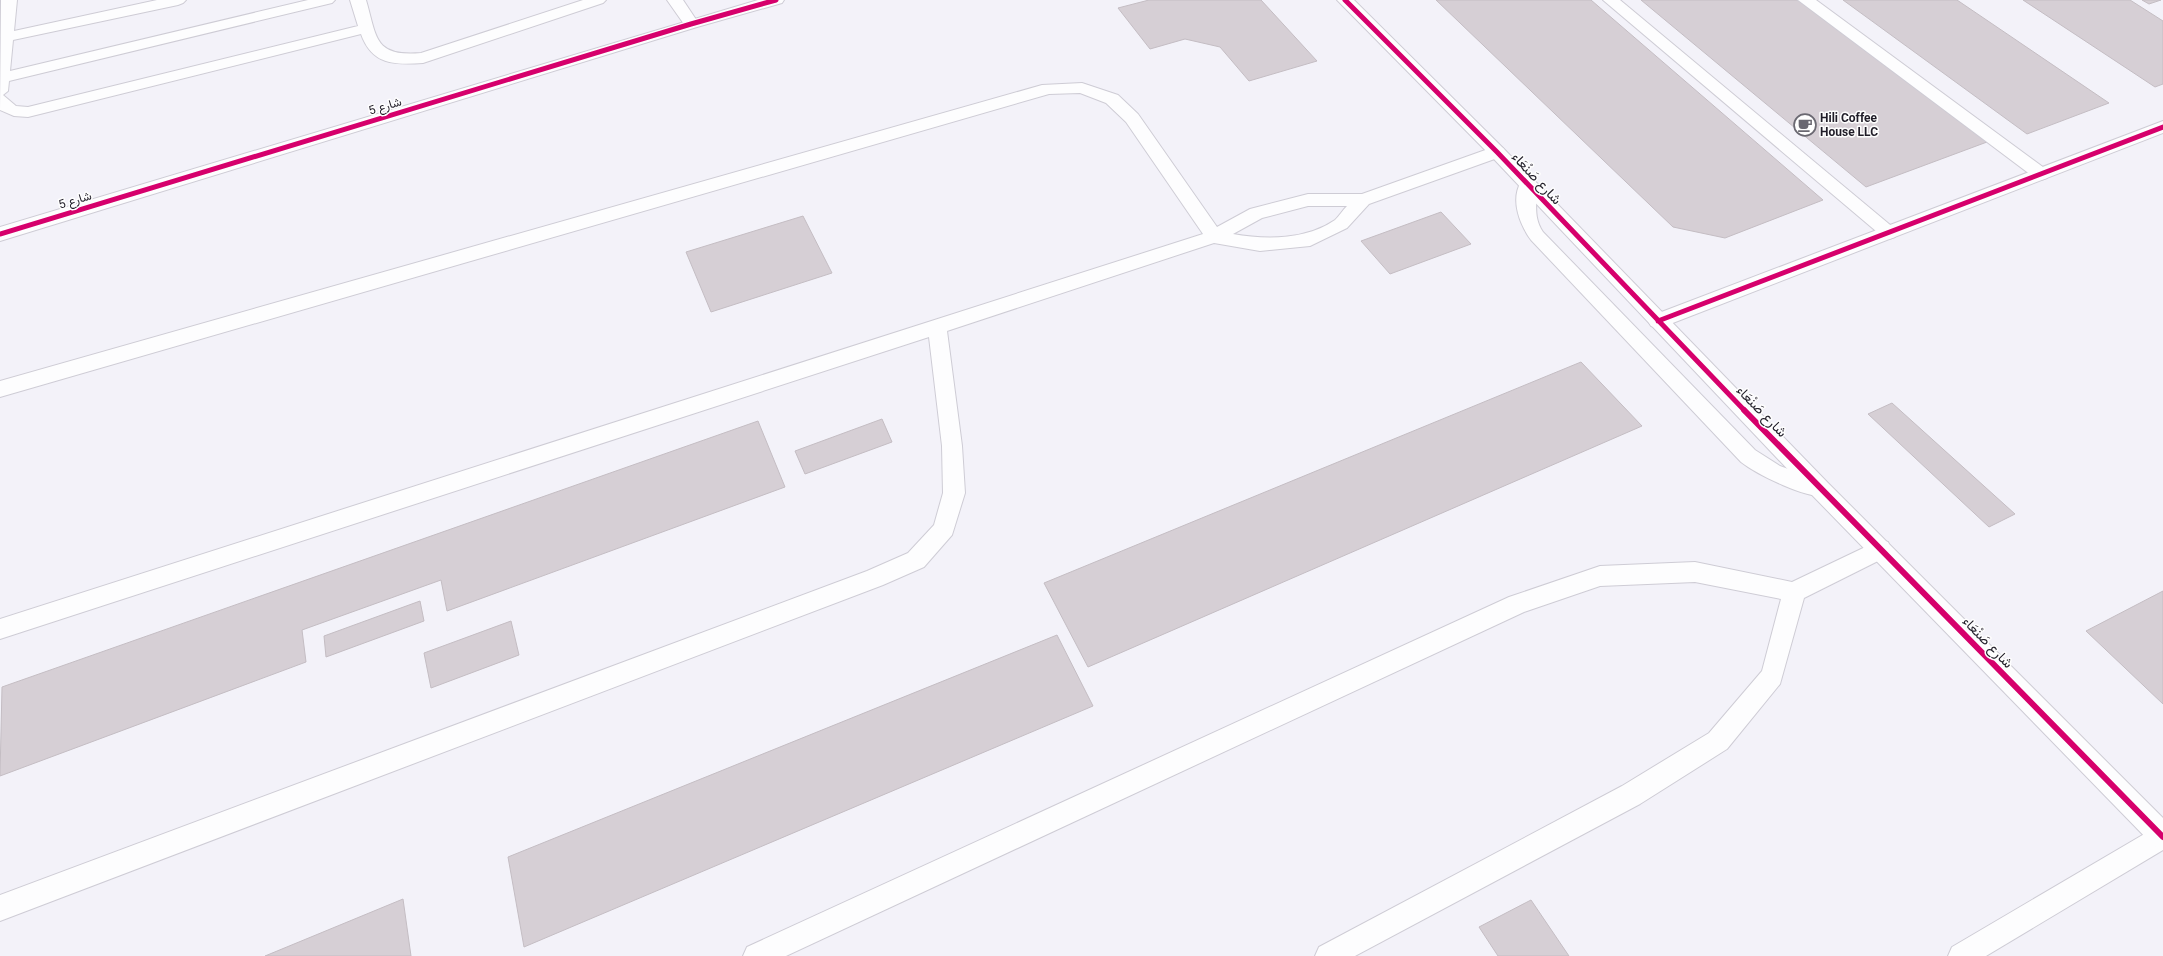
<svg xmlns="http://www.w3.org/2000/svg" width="2163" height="956" font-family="Roboto,Vazirmatn,sans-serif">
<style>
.building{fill:#d6cfd5;stroke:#c4bdc3}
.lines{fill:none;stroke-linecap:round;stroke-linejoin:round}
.lane-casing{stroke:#ceccd5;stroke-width:2}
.street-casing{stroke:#ceccd5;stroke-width:2}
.secondary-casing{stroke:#ceccd5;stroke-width:2}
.lane{fill:#fdfdfe;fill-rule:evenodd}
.street{fill:#fdfdfe;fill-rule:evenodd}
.secondary{fill:#fdfdfe;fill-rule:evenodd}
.cycleway-far1-casing{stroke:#fefefe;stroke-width:7}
.cycleway-casing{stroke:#fefefe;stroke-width:9}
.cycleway-far1{stroke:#d6006c;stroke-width:5}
.cycleway{stroke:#d6006c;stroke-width:6}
.labels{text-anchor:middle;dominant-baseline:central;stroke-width:3;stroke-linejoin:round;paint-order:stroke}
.far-street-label{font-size:12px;fill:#201d28;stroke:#fefefe}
.far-poi-label{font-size:12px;font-weight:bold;fill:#201d28;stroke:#fefefe;text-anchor:start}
.street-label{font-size:14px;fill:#201d28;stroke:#fefefe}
</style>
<rect width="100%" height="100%" fill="#f3f2f9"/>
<path class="building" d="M 1149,0 L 1261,0 L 1317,61 L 1249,81 L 1220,47 L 1185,39 L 1150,49 L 1118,8 Z
M 1436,0 L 1591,0 L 1823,200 L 1725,238 L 1673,227 Z
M 1641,0 L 1798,0 L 1987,142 L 1866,187 Z
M 1843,0 L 1957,0 L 2109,103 L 2027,134 Z
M 2023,0 L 2130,0 L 2163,21 L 2163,84 L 2155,87 Z
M 2142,0 L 2161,0 L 2149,4 Z
M 1441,212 L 1471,244 L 1390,274 L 1361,241 Z
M 803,216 L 832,273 L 711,312 L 686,252 Z
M 1581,362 L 1642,426 L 1088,667 L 1044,583 Z
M 1892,403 L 2015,514 L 1989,527 L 1868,414 Z
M 882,419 L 892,442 L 805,474 L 795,451 Z
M 758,421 L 785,487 L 447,611 L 441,580 L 302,630 L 306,662 L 0,776 L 2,687 Z
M 2163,591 L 2163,704 L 2086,631 Z
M 420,601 L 424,621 L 326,657 L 324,636 Z
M 511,621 L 519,655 L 431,688 L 424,653 Z
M 1057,635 L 1093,706 L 524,947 L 508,857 Z
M 403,899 L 411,956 L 265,956 Z
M 1531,900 L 1569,956 L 1498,956 L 1479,927 Z"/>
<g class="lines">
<g class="lane-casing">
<path id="lane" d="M 1,0 L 17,0 L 14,31 L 157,0 L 186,0 L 183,3 L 178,5 L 13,40 L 10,71 L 308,0 L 335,0 L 332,3 L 9,81 L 8,91 L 3,95 L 16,106 L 28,107 L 358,26 L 350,0 L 366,0 C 377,38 374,57 421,53 L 583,0 L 606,0 L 603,3 L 423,63 C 394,65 372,65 361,34 L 28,117 L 14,116 L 0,110 Z
M 667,0 L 683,0 L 699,24 L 696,27 L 686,27 Z
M 1603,0 L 1620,0 L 1895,229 L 1898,233 L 1895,237 L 1889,239 L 1883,237 Z
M 1798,0 L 1816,0 L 2047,170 L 2050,174 L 2047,178 L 2041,180 L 2035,178 Z
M 1082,83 L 1118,95 L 1138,114 L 1217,227 L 1250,209 L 1308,194 L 1362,194 L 1491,148 L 1497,146 L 1503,148 L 1506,152 L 1503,156 L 1369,204 L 1347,228 L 1310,246 L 1260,251 L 1214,243 L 947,331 L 962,446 L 965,493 L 952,535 L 924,567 L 883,585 L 0,921 L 0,895 L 867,571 L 908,553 L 934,525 L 943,493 L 942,446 L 929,337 L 0,639 L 0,619 L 1203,234 L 1126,122 L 1106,103 L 1080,93 L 1049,94 L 0,397 L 0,381 L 1042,85 ZM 1308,206 L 1347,206 C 1343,210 1339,216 1335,220 C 1306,240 1266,240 1233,234 L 1262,218 Z
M 1527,180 L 1533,182 C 1541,195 1530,213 1543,232 L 1755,450 L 1780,466 L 1827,483 L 1831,489 L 1827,495 C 1810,501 1756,474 1741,462 L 1531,240 C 1520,225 1510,200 1521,182 Z
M 1880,540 L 1888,542 L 1891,549 L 1888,556 L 1804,598 L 1780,684 L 1727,749 L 1640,804 L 1355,956 L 1315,956 L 1319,947 L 1622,786 L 1709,733 L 1762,671 L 1781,599 L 1695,582 L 1600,586 L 1524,612 L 786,956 L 743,956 L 747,947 L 1509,597 L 1600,566 L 1695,562 L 1792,582 Z
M 2163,823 L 2163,850 L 1986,956 L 1948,956 L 1952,947 Z"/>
</g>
<g class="street-casing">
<path id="street" d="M 2163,121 L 2163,133 L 1665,326 L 1658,328 L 1651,326 L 1648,321 L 1651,316 Z"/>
</g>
<g class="secondary-casing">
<path id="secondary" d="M 758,0 L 784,0 L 782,3 L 697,27 L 0,241 L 0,227 Z
M 1337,0 L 1354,0 L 1503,148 L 1828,483 L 2163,818 L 2163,850 L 2154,846 L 1812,495 L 1491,156 Z"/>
</g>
<use href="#lane" class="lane"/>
<use href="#street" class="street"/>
<use href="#secondary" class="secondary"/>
<g class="cycleway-far1-casing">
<path id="cycleway-far1" d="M 1345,0 L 1497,152 L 1745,411
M 0,234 L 691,24 L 776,0
M 1658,321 L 2163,127"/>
</g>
<g class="cycleway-casing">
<path id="cycleway" d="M 1744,410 L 2163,837"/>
</g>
<use href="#cycleway-far1" class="cycleway-far1"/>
<use href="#cycleway" class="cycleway"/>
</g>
<defs>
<g id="cafe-ring" transform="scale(1.15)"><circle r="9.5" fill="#fefefe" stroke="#6a6871" stroke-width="1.5"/><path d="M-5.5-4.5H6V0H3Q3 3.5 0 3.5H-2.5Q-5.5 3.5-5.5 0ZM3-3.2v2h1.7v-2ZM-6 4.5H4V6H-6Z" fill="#6a6871"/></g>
</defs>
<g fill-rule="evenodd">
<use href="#cafe-ring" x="1805" y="125"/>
</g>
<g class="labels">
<g class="far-street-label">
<text transform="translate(385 106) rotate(-17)">شارع 5</text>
<text transform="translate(75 200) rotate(-17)">شارع 5</text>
</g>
<g class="far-poi-label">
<text x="1820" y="118">Hili Coffee<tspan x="1820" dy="14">House LLC</tspan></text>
</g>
<g class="street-label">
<text transform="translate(1537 178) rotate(47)">شارع صَنْعَاء</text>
<text transform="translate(1762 411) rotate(46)">شارع صَنْعَاء</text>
<text transform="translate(1988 642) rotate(46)">شارع صَنْعَاء</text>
</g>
</g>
</svg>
